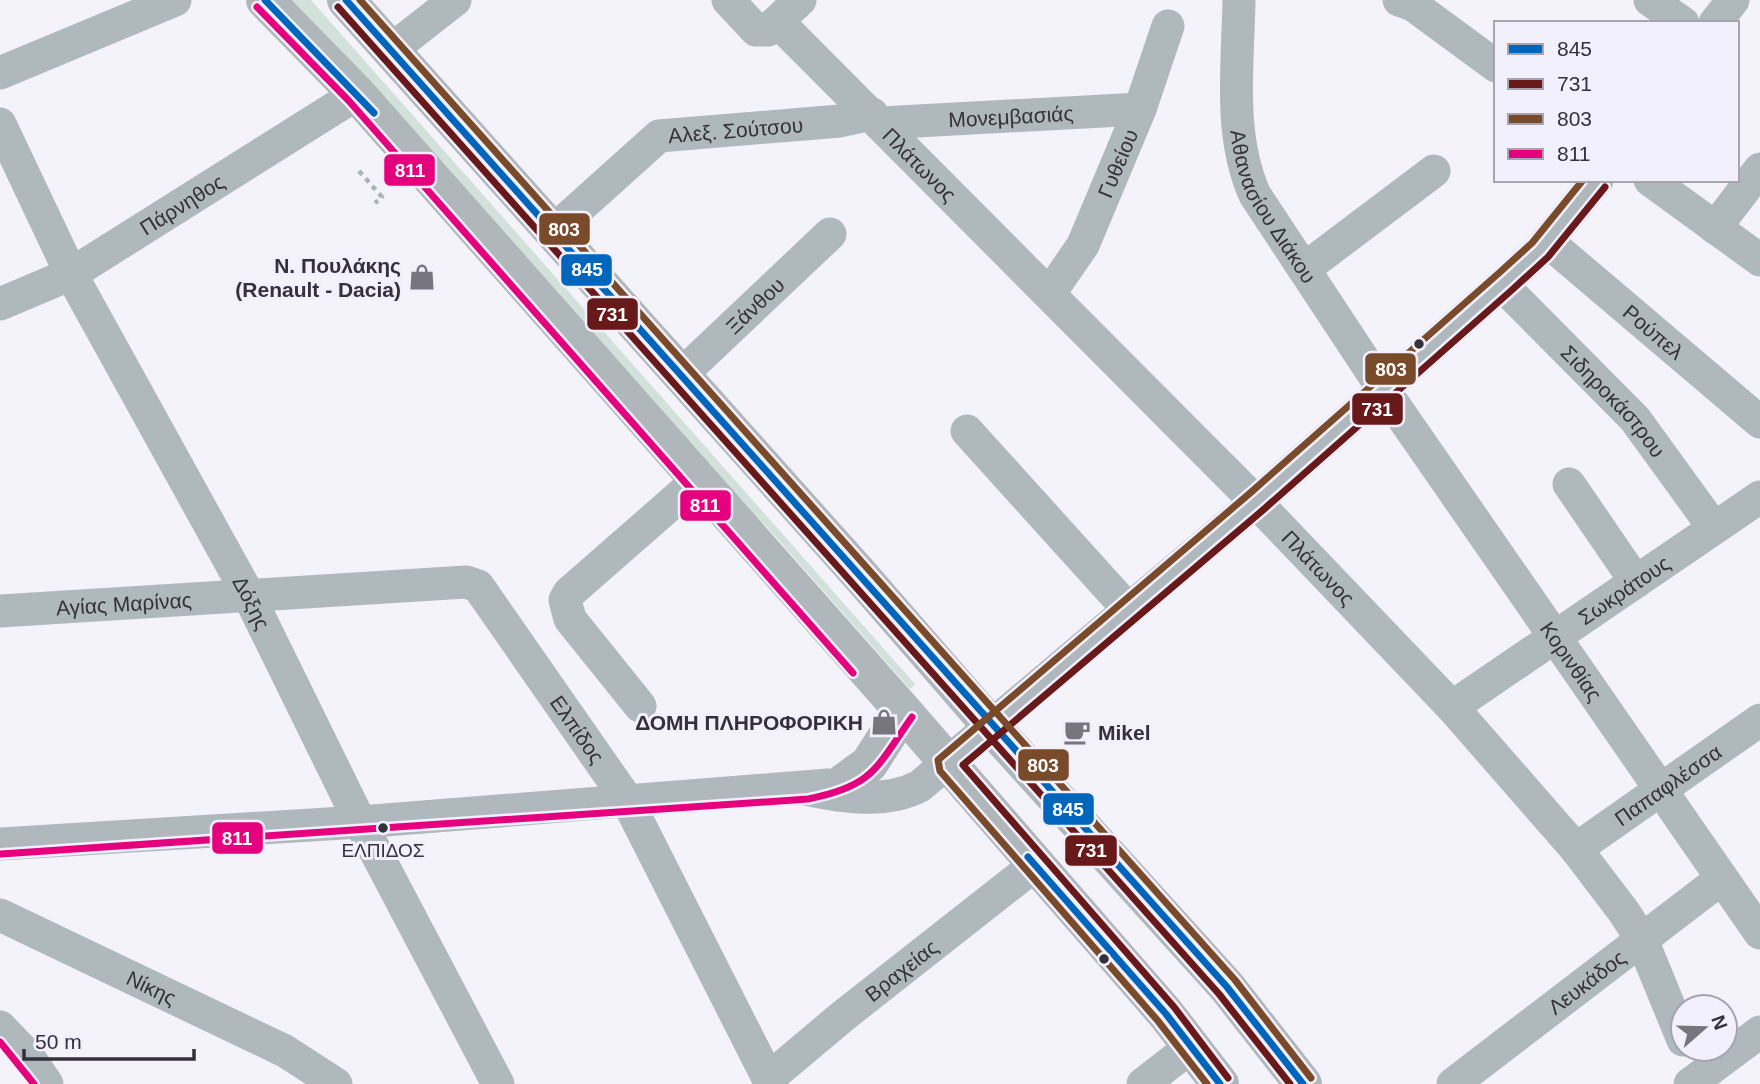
<svg xmlns="http://www.w3.org/2000/svg" width="1760" height="1084" font-family="Helvetica,sans-serif">
<style>
.green{fill:#d2e1da}
.lines{fill:none;stroke-linecap:round;stroke-linejoin:round}
.path{stroke:#aeb5b9;stroke-width:4.5;stroke-dasharray:5 5;stroke-linecap:butt}
.minor{stroke:#aeb8bd;stroke-width:33}
.highway{stroke:#b0b7bb;stroke-width:38}
.bus-1-casing{stroke:#f2f0fc;stroke-width:12}
.bus-2-casing{stroke:#f2f0fc;stroke-width:12}
.bus-3-casing{stroke:#f2f0fc;stroke-width:12}
.bus-4-casing{stroke:#f2f0fc;stroke-width:12}
.bus-1{stroke:#0065bd;stroke-width:7}
.bus-2{stroke:#681a1a;stroke-width:7}
.bus-3{stroke:#7a4b2a;stroke-width:7}
.bus-4{stroke:#e5007d;stroke-width:7}
.bus-dot{fill:#34313c;stroke:#f2f0fc;stroke-width:2.5}
.labels{text-anchor:middle;dominant-baseline:central;stroke-width:6;stroke-linejoin:round;paint-order:stroke}
.bus-label{font-size:19px;fill:#34313c;stroke:#f2f0fc}
.street-label{font-size:21px;fill:#34313c;stroke:#f2f0fc}
.poi-label{font-size:21px;font-weight:bold;fill:#34313c;stroke:#f2f0fc;text-anchor:end}
.line-badge{stroke:#f2f0fc;stroke-width:2.5}
.badge-label{font-size:19px;text-anchor:middle;font-weight:bold;fill:#fff}
</style>
<rect width="100%" height="100%" fill="#f4f3f9"/>
<path class="green" d="M 283,0 L 311,0 L 915,684 L 910,689 L 766,526 L 654,422 Z"/>
<g class="lines">
<path class="path" d="M 359,171 L 382,197 L 375,203"/>
<g class="minor">
<path d="M 728,0 L 756,30 L 768,30 L 800,0"/>
<path id="s1" d="M 1239,0 C 1238,65 1228,135 1255,195 L 1383,389 L 1760,933"/>
<path d="M 1399,0 L 1413,5 L 1496,66"/>
<path d="M 1650,0 L 1683,23"/>
<path id="s2" d="M 778,22 L 1256,502 L 1452,707 L 1576,849 L 1624,912 L 1642,940 L 1683,1040"/>
<path d="M 1715,23 L 1733,0"/>
<path d="M 391,50 L 455,0"/>
<path d="M 0,73 L 175,0"/>
<path id="s3" d="M 881,123 L 1140,109"/>
<path id="s4" d="M 0,124 L 71,274 L 249,596 L 360,822 L 498,1084"/>
<path d="M 1650,180 L 1760,260"/>
<path d="M 1715,228 L 1760,169"/>
<path id="s5" d="M 551,233 L 659,136 L 840,121 L 872,114"/>
<path id="s6" d="M 1547,241 L 1760,422"/>
<path d="M 1304,269 L 1434,171"/>
<path id="s7" d="M 1502,285 L 1635,419 L 1714,528"/>
<path id="s8" d="M 1050,293 L 1083,245 L 1140,109 L 1168,26"/>
<path id="s9" d="M 0,304 L 71,274 L 357,94"/>
<path id="s10" d="M 680,376 L 830,234"/>
<path d="M 967,431 L 1128,609"/>
<path d="M 1569,484 L 1636,582"/>
<path id="s11" d="M 0,611 L 466,582 L 478,586 L 627,800 L 771,1084"/>
<path d="M 640,706 L 570,619 L 565,600 L 569,593 L 697,481"/>
<path id="s12" d="M 1452,707 L 1760,497"/>
<path d="M 806,789 C 843,797 886,804 920,786 L 1256,502 L 1506,281 L 1540,250 L 1597,180"/>
<path d="M 0,844 L 360,822 L 828,785"/>
<path id="s13" d="M 1576,849 L 1760,720"/>
<path id="s14" d="M 0,915 L 285,1051 L 336,1084"/>
<path d="M 0,1027 L 28,1056 L 47,1084"/>
<path id="s15" d="M 768,1079 L 843,1016 L 1035,865"/>
<path d="M 1143,1084 L 1192,1046"/>
<path id="s16" d="M 1453,1084 L 1721,879"/>
<path d="M 1690,1084 L 1760,1032"/>
</g>
<path class="highway" d="M 265,0 L 357,94 L 903,711 L 1166,1014 L 1220,1084
M 346,0 L 860,575 L 991,726 L 1227,987 L 1303,1084
M 843,783 L 869,764 L 903,711"/>
<g class="bus-1-casing">
<path id="bus-1" d="M 265,0 L 374,113
M 346,0 L 1227,987 L 1303,1084
M 1028,857 L 1166,1014 L 1220,1084"/>
</g>
<g class="bus-2-casing">
<path id="bus-2" d="M 338,7 L 1219,994 L 1290,1084
M 1228,1078 L 1174,1007 L 963,765 L 1263,510 L 1513,289 L 1548,257 L 1605,187"/>
</g>
<g class="bus-3-casing">
<path id="bus-3" d="M 360,0 L 1235,980 L 1311,1078
M 1207,1084 L 1158,1021 L 940,771 L 938,760 L 1249,494 L 1499,273 L 1532,243 L 1583,180"/>
</g>
<g class="bus-4-casing">
<path id="bus-4" d="M 257,7 L 349,101 L 853,673
M 1,854 L 808,799 C 874,786 876,768 912,717
M 0,1042 L 34,1084"/>
</g>
<use href="#bus-1" class="bus-1"/>
<use href="#bus-2" class="bus-2"/>
<use href="#bus-3" class="bus-3"/>
<use href="#bus-4" class="bus-4"/>
</g>
<defs>
<g id="shop-bare" transform="scale(2.1)"><path d="M-5-2.5h2.3a2.7 3.5 0 0 1 5.4 0H5L5.5 6h-11ZM-1.5-2.5h3a1.5 2.3 0 0 0-3 0Z" fill="#77757e" stroke="#f2f0fc" stroke-width="2.5" paint-order="stroke"/></g>
<g id="cafe-bare" transform="scale(2.1)"><path d="M-5.5-4.5H6V0H3Q3 3.5 0 3.5H-2.5Q-5.5 3.5-5.5 0ZM3-3.2v2h1.7v-2ZM-6 4.5H4V6H-6Z" fill="#77757e" stroke="#f2f0fc" stroke-width="2.5" paint-order="stroke"/></g>
</defs>
<g fill-rule="evenodd">
<use href="#shop-bare" x="422" y="277"/>
<use href="#shop-bare" x="884" y="722"/>
<use href="#cafe-bare" x="1077" y="732"/>
</g>
<g class="bus-dot">
<circle cx="1419" cy="344" r="6"/>
<circle cx="383" cy="828" r="6"/>
<circle cx="1104" cy="959" r="6"/>
</g>
<g class="labels">
<g class="bus-label">
<text x="383" y="850">ΕΛΠΙΔΟΣ</text>
</g>
<g class="street-label">
<text stroke="none"><textPath href="#s3" startOffset="130">Μονεμβασιάς</textPath></text>
<text stroke="none"><textPath href="#s5" startOffset="222">Αλεξ. Σούτσου</textPath></text>
<text stroke="none"><textPath href="#s2" startOffset="201">Πλάτωνος</textPath></text>
<text stroke="none"><textPath href="#s8" startOffset="147">Γυθείου</textPath></text>
<text stroke="none"><textPath href="#s1" startOffset="215">Αθανασίου Διάκου</textPath></text>
<text stroke="none"><textPath href="#s9" startOffset="208">Πάρνηθος</textPath></text>
<text stroke="none"><textPath href="#s10" startOffset="103">Ξάνθου</textPath></text>
<text stroke="none"><textPath href="#s6" startOffset="140">Ρούπελ</textPath></text>
<text stroke="none"><textPath href="#s7" startOffset="161">Σιδηροκάστρου</textPath></text>
<text stroke="none"><textPath href="#s2" startOffset="768">Πλάτωνος</textPath></text>
<text stroke="none"><textPath href="#s12" startOffset="208">Σωκράτους</textPath></text>
<text stroke="none"><textPath href="#s4" startOffset="541">Δόξης</textPath></text>
<text stroke="none"><textPath href="#s11" startOffset="124">Αγίας Μαρίνας</textPath></text>
<text stroke="none"><textPath href="#s1" startOffset="761">Κορινθίας</textPath></text>
<text stroke="none"><textPath href="#s11" startOffset="654">Ελπίδος</textPath></text>
<text stroke="none"><textPath href="#s13" startOffset="112">Παπαφλέσσα</textPath></text>
<text stroke="none"><textPath href="#s15" startOffset="172">Βραχείας</textPath></text>
<text stroke="none"><textPath href="#s16" startOffset="168">Λευκάδος</textPath></text>
<text stroke="none"><textPath href="#s14" startOffset="168">Νίκης</textPath></text>
</g>
<g class="poi-label">
<text x="401" y="265">Ν. Πουλάκης<tspan x="401" dy="24">(Renault - Dacia)</tspan></text>
<text x="863" y="722">ΔΟΜΗ ΠΛΗΡΟΦΟΡΙΚΗ</text>
<text x="1098" y="732" text-anchor="start">Mikel</text>
</g>
</g>
<g class="line-badge">
<rect x="383" y="153" width="53" height="34" rx="7" fill="#e5007d"/>
<rect x="538" y="212" width="53" height="34" rx="7" fill="#7a4b2a"/>
<rect x="560" y="253" width="53" height="34" rx="7" fill="#0065bd"/>
<rect x="586" y="297" width="53" height="34" rx="7" fill="#681a1a"/>
<rect x="1364" y="352" width="53" height="34" rx="7" fill="#7a4b2a"/>
<rect x="1351" y="392" width="53" height="34" rx="7" fill="#681a1a"/>
<rect x="679" y="489" width="53" height="33" rx="7" fill="#e5007d"/>
<rect x="1017" y="748" width="53" height="34" rx="7" fill="#7a4b2a"/>
<rect x="1042" y="792" width="53" height="34" rx="7" fill="#0065bd"/>
<rect x="211" y="821" width="53" height="34" rx="7" fill="#e5007d"/>
<rect x="1064" y="834" width="54" height="33" rx="7" fill="#681a1a"/>
</g>
<g class="badge-label">
<text x="410" y="177">811</text>
<text x="564" y="236">803</text>
<text x="587" y="276">845</text>
<text x="612" y="321">731</text>
<text x="1391" y="376">803</text>
<text x="1377" y="416">731</text>
<text x="705" y="512">811</text>
<text x="1043" y="772">803</text>
<text x="1068" y="816">845</text>
<text x="237" y="845">811</text>
<text x="1091" y="857">731</text>
</g>
<rect x="1494" y="21" width="245" height="161" fill="#f2f0fc" stroke="#a6a4af" stroke-width="2"/>
<rect x="1508" y="44" width="35" height="10" fill="#0065bd" stroke="#a6a4af" stroke-width="2"/>
<text x="1557" y="56" font-size="21" fill="#34313c">845</text>
<rect x="1508" y="79" width="35" height="10" fill="#681a1a" stroke="#a6a4af" stroke-width="2"/>
<text x="1557" y="91" font-size="21" fill="#34313c">731</text>
<rect x="1508" y="114" width="35" height="10" fill="#7a4b2a" stroke="#a6a4af" stroke-width="2"/>
<text x="1557" y="126" font-size="21" fill="#34313c">803</text>
<rect x="1508" y="149" width="35" height="10" fill="#e5007d" stroke="#a6a4af" stroke-width="2"/>
<text x="1557" y="161" font-size="21" fill="#34313c">811</text>
<g transform="translate(1704 1028) rotate(70)"><circle r="33" fill="#f2f0fc" stroke="#a6a4af" stroke-width="2"/>
<path d="M0-5L12 26L0 18L-12 26Z" fill="#77757e"/>
<text y="-10" font-size="19" font-weight="bold" text-anchor="middle" fill="#34313c">N</text>
</g>
<path d="M24 1049v10h170v-10" fill="none" stroke="#34313c" stroke-width="3.5"/>
<text x="35" y="1049" font-size="21" fill="#34313c" stroke="#f2f0fc" stroke-width="5" paint-order="stroke">50 m</text>
</svg>
